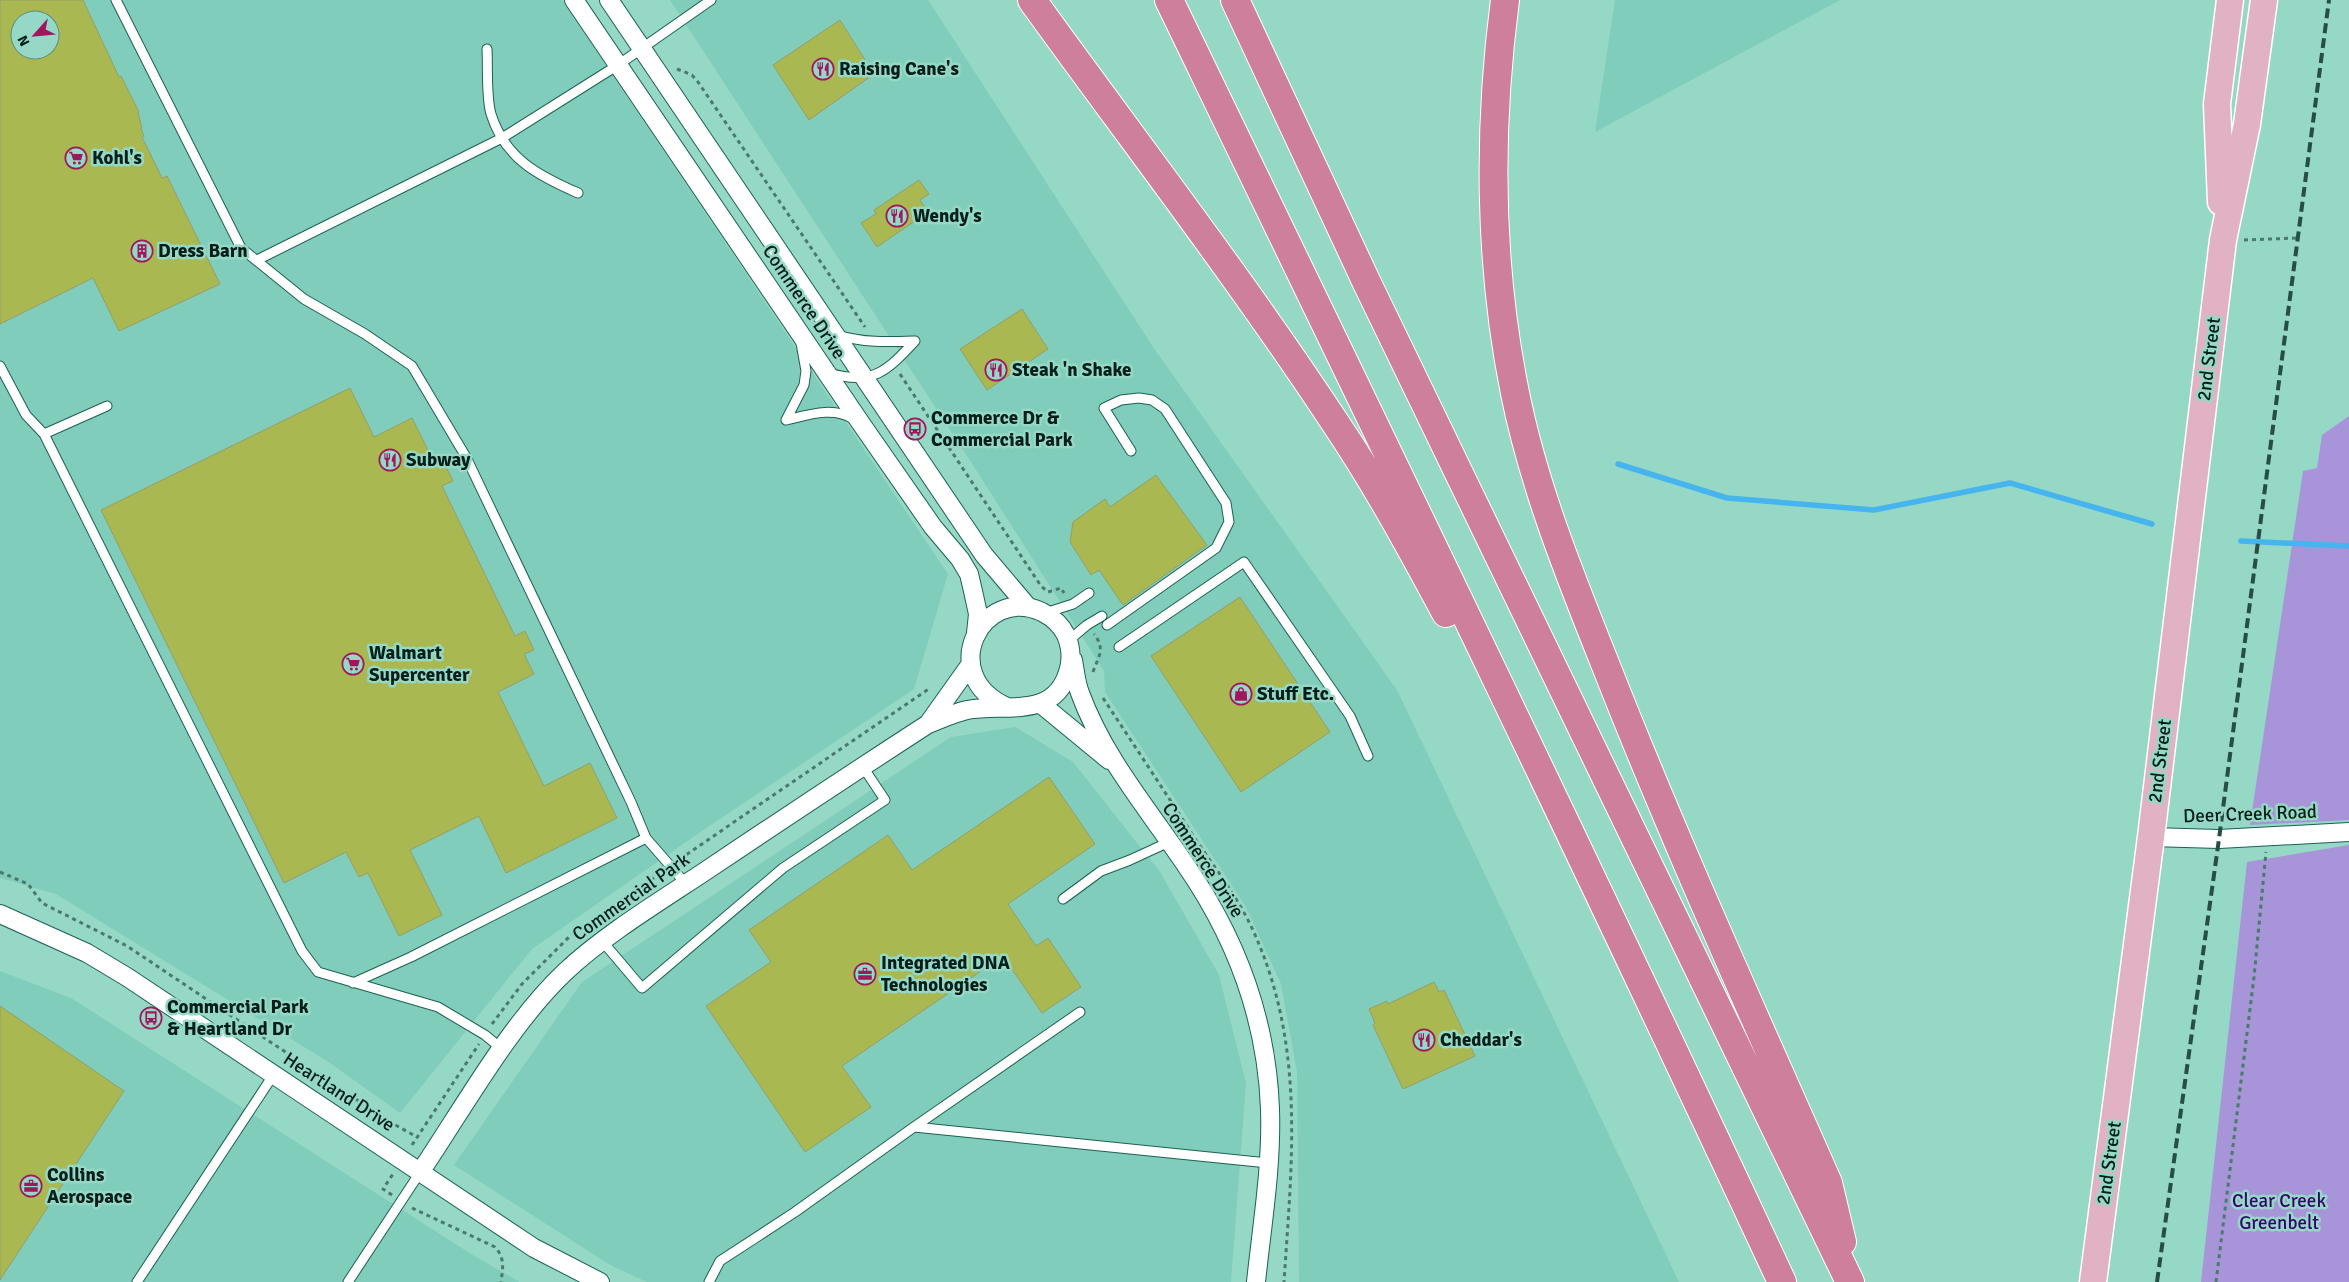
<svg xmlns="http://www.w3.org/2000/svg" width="2349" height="1282" font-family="Signika,sans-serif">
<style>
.built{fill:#81cdbb;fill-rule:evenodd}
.green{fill:#a895d9}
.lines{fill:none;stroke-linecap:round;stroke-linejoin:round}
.stream{stroke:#46b4ef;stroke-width:5.5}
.building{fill:#a9b850;stroke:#959e6b;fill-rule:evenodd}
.lane-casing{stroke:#1b6153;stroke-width:11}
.street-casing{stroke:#1b6153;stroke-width:20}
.primary-casing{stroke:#fff;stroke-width:29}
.highway-casing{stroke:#fff;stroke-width:30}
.path{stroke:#4a796d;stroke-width:3;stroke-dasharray:4 4;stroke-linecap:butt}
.lane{stroke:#fff;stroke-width:9}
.street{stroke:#fff;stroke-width:18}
.primary{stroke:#e1b2c4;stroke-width:26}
.highway{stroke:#cd7f9c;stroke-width:28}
.rail{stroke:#274d44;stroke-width:4;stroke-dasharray:10 5;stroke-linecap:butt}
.labels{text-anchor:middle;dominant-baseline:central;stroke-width:5;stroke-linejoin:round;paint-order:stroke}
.poi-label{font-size:19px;font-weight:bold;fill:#021e18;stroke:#95d8c6;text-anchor:start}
.street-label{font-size:19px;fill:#021e18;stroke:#95d8c6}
.park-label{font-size:19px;fill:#37006f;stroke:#95d8c6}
</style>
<rect width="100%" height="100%" fill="#95d8c6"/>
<path class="built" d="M 0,0 L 562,0 L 948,574 L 914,689 L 702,831 L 532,949 L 400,1113 L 330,1063 L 56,894 L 0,878 ZM 20,20 L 50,20 L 50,50 L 20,50 Z
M 670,0 L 928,0 L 1153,347 L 1397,690 L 1679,1282 L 1299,1282 L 1297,1072 L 1281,984 L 1246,907 L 1105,692 L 1104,671 L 971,462 Z
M 1615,0 L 1840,0 L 1595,132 Z
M 1015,727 L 1073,762 L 1160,872 L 1219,975 L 1246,1083 L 1231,1282 L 647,1282 L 610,1265 L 454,1165 L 582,982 L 951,737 Z
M 0,971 L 71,998 L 471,1254 L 520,1282 L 0,1282 Z"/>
<path class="green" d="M 2349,416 L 2349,820 L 2250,825 L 2303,471 L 2317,468 L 2322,435 Z
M 2349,845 L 2349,1282 L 2201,1282 L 2247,862 Z"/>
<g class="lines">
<path class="stream" d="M 1618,464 L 1727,498 L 1874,510 L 2010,483 L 2152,524
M 2241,541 L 2349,546"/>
</g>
<path class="building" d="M 0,0 L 83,0 L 119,77 L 121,76 L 139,112 L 138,113 L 142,128 L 141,129 L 144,136 L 142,137 L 162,178 L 167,176 L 220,284 L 119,331 L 93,278 L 0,324 ZM 20,20 L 50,20 L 50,50 L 20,50 Z
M 840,20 L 874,74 L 809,120 L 773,65 Z
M 919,180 L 929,194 L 920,200 L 928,212 L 877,247 L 861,223 L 876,214 L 874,210 Z
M 1022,309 L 1048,349 L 987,390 L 960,349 Z
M 350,388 L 374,437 L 412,418 L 433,460 L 441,456 L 453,481 L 442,486 L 515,636 L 525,631 L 534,650 L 524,654 L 534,674 L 498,692 L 544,786 L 590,763 L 617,818 L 506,873 L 479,816 L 410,850 L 442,915 L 399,936 L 368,873 L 359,877 L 346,852 L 284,883 L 101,510 Z
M 1156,475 L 1207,545 L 1123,605 L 1099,570 L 1091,575 L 1070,542 L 1073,522 L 1105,499 L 1110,507 Z
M 1240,597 L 1330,732 L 1241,792 L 1151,656 Z
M 1049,777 L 1095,844 L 1008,904 L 1036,946 L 1048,938 L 1081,987 L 1042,1013 L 1003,956 L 842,1066 L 871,1107 L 805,1152 L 706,1006 L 771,962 L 749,930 L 888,835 L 912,870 Z
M 1434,982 L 1439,992 L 1444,990 L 1475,1056 L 1403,1089 L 1373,1025 L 1375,1023 L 1369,1009 L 1387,1001 L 1388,1004 Z
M 0,1006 L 124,1091 L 0,1280 Z"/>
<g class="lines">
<g class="lane-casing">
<path id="lane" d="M 116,0 L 241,248 L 304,299 L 365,334 L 412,366 L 466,457 L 631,802 L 646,838 L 686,884
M 487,49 C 488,68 486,97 491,114 C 505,159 539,176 578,193
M 257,260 L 502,138 L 618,65 L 711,0
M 837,335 C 864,343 887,342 915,341
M 0,366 L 26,415 L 44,434 L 302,951 L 318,972 L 438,1007 L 485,1035 L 502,1049
M 829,373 C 873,386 887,371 915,341
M 786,420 L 804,385 L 806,371 L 801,343
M 786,420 C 808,415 833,406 853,419
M 44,434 L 107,406
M 1045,613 L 1073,604 L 1089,593
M 1107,625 L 1216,548 L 1229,522 L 1226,503 L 1165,409 L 1152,400 L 1139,398 L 1121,400 L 1104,408 L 1131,451
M 1068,641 L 1087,625 L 1102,616
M 1119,647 L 1244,562 L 1350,716 L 1368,756
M 1063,899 L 1101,871 L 1130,860 L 1169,842
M 603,942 L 642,988 L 783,868 L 885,800 L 863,767
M 353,983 L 411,957 L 646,838
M 914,1127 L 1080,1012
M 137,1282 L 274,1074
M 348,1282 L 421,1171
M 709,1282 L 720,1261 L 795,1212 L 914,1127 L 1268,1163"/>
</g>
<g class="street-casing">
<path id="street" d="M 574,0 L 860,422 L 933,527 L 960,559 L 969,574 L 973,591 L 978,614 L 976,633
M 609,0 L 984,555 L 1028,607
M 1073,660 C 1075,671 1076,683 1080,693 C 1106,764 1157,819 1197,882 C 1241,951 1267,1027 1270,1109 C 1272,1166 1262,1225 1256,1282
M 1041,704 L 1109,760
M 928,724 L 970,665
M 2151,837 L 2219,839 L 2349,832
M 0,914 L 87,953 L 127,977 L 534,1248 L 600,1282
M 421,1171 C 464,1107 510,1024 565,972 C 604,935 662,900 707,870 C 780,821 854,772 928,724 C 941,719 954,713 967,710 C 1004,703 1054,720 1068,672 C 1072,660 1071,647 1066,635 C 1061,625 1052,617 1042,612 C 982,584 935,675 1007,707"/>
</g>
<g class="primary-casing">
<path id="primary" d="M 2221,202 L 2217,104 L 2230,0
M 2093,1282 L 2151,837 L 2223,240 L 2247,124 L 2264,0"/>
</g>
<g class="highway-casing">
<path id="highway" d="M 1032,0 C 1133,140 1239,277 1334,421 C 1376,483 1411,548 1446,613
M 1169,0 C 1375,426 1582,853 1782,1282
M 1235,0 L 1366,281 L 1850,1282
M 1505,0 C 1488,129 1489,265 1515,393 C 1534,488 1572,581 1608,671 C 1676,844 1753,1013 1828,1183 L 1842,1242"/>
</g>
<path class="path" d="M 677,69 L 692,75 L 698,82 L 865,327
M 2244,240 L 2298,238
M 900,374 L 1041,586 L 1048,592 L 1061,588 L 1064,593
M 1093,672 C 1098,657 1106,649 1094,634
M 1103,698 C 1134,745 1165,792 1196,840 C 1215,868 1236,895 1251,926 C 1306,1043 1292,1158 1284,1282
M 680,859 L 930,688
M 0,872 L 28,884 L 42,903 L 127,946 L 390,1122 L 417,1137
M 492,1024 L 522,984 L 569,937 L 661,873
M 412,1145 L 479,1044
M 392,1195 L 383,1189 L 393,1174
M 412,1208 L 495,1247 C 505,1258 503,1268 501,1282
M 2216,1282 L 2254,977 L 2266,852"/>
<use href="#lane" class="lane"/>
<use href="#street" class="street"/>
<use href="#primary" class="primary"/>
<use href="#highway" class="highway"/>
<path class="rail" d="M 2157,1282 L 2219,839 L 2329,0"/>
</g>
<defs>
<g id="restaurant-ring" transform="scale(1.125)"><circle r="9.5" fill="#95d8c6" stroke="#a2165e" stroke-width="1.5"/><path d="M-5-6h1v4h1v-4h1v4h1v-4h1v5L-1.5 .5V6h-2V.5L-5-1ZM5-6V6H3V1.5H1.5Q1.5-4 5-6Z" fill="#a2165e"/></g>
<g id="supermarket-ring" transform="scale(1.125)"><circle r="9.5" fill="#95d8c6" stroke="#a2165e" stroke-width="1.5"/><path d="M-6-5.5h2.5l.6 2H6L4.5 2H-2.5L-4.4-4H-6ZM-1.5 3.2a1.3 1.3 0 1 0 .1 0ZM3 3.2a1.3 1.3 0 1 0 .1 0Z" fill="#a2165e"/></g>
<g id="building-ring" transform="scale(1.125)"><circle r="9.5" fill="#95d8c6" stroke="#a2165e" stroke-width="1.5"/><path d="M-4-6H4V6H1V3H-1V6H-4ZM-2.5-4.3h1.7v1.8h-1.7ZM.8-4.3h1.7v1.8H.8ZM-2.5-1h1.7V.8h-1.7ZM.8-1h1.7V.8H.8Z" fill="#a2165e"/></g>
<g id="bus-ring" transform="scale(1.125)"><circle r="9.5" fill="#95d8c6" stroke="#a2165e" stroke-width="1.5"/><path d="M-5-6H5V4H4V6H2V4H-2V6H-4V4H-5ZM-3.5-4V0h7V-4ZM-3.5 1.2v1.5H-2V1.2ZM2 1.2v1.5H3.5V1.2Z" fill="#a2165e"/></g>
<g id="shop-ring" transform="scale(1.125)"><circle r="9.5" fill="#95d8c6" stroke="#a2165e" stroke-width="1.5"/><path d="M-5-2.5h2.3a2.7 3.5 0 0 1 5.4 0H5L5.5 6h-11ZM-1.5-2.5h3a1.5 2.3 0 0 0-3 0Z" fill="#a2165e"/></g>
<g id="office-ring" transform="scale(1.125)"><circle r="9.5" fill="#95d8c6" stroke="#a2165e" stroke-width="1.5"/><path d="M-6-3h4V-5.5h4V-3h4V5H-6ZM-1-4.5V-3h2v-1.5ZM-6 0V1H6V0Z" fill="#a2165e"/></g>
</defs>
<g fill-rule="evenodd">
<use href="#restaurant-ring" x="823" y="69"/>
<use href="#supermarket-ring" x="76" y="158"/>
<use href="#restaurant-ring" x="897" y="216"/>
<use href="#building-ring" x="142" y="251"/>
<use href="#restaurant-ring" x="996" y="370"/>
<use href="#bus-ring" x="915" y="429"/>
<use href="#restaurant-ring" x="390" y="460"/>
<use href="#supermarket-ring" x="353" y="664"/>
<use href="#shop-ring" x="1241" y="694"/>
<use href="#office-ring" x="865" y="974"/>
<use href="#bus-ring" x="151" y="1018"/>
<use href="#restaurant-ring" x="1424" y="1040"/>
<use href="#office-ring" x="31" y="1186"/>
</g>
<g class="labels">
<g class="poi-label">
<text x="839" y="69">Raising Cane's</text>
<text x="92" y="158">Kohl's</text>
<text x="913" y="216">Wendy's</text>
<text x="158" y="251">Dress Barn</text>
<text x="1012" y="370">Steak 'n Shake</text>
<text x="931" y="418">Commerce Dr &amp;<tspan x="931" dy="22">Commercial Park</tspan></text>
<text x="406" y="460">Subway</text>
<text x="369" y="653">Walmart<tspan x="369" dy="22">Supercenter</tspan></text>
<text x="1257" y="694">Stuff Etc.</text>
<text x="881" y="963">Integrated DNA<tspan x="881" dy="22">Technologies</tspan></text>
<text x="167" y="1007">Commercial Park<tspan x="167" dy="22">&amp; Heartland Dr</tspan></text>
<text x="1440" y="1040">Cheddar's</text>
<text x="47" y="1175">Collins<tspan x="47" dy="22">Aerospace</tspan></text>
</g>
<g class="street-label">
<text transform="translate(804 302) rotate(56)">Commerce Drive</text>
<text transform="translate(2209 359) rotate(-83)">2nd Street</text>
<text transform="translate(2160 761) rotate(-83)">2nd Street</text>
<text transform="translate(2250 814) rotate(-2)">Deer Creek Road</text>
<text transform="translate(1203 860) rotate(57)">Commerce Drive</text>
<text transform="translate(631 897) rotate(-35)">Commercial Park</text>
<text transform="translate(339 1092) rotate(33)">Heartland Drive</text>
<text transform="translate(2109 1163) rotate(-82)">2nd Street</text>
</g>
<g class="park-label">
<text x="2279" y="1201">Clear Creek<tspan x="2279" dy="22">Greenbelt</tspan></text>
</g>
</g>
<g transform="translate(35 35) rotate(243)"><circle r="24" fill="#95d8c6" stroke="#5a8e80"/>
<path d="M0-4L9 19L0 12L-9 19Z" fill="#a2165e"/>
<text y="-8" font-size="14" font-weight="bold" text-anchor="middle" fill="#021e18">N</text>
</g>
</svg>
